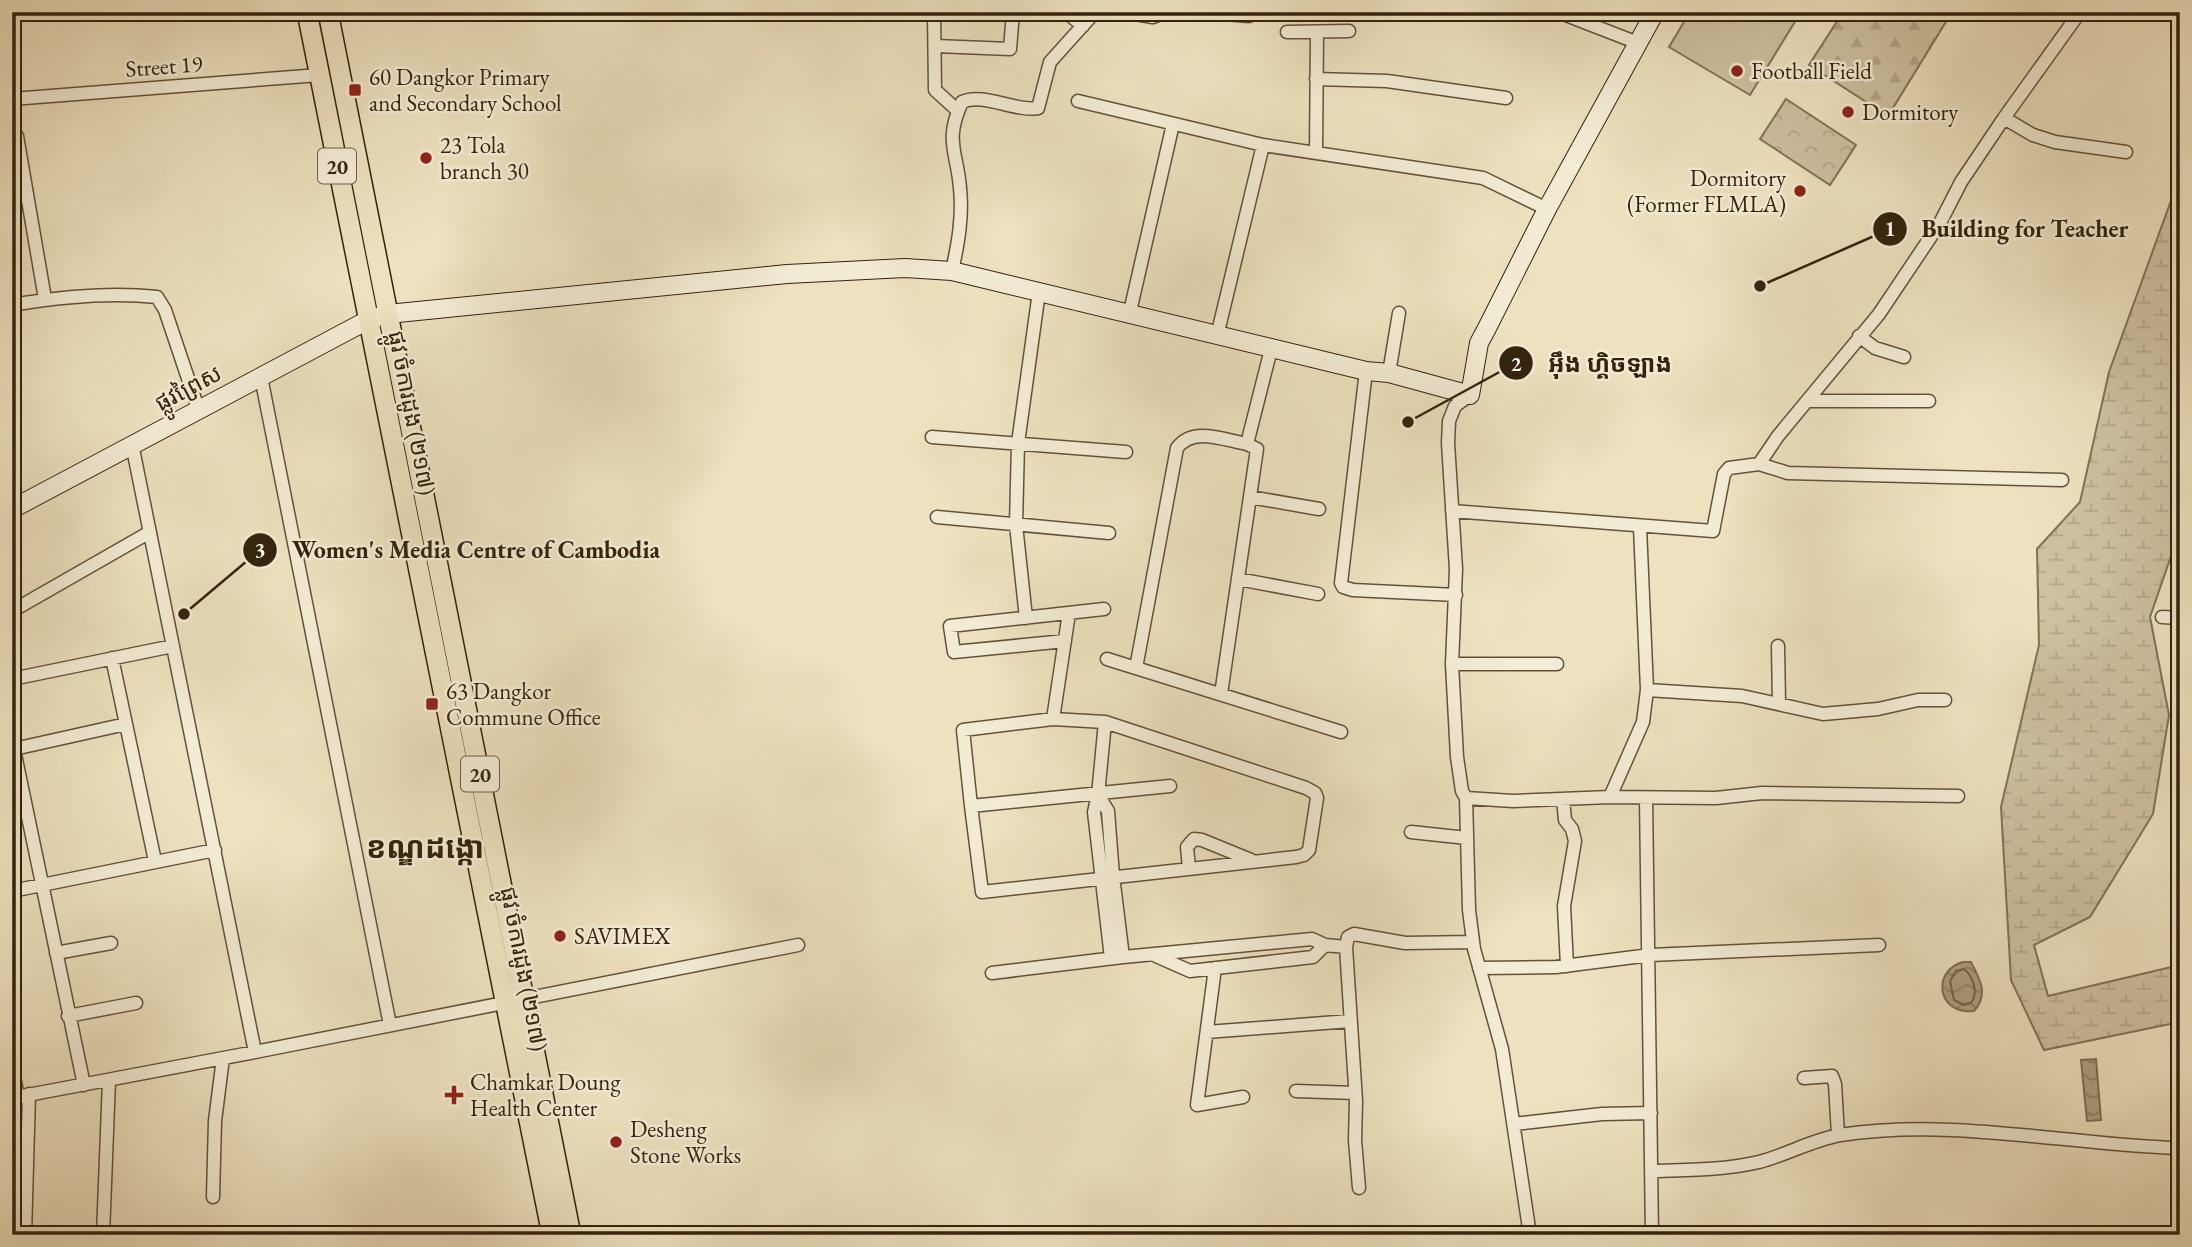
<svg xmlns="http://www.w3.org/2000/svg" width="2192" height="1247" font-family="'EB Garamond','Noto Sans Khmer',serif">
<style>
.forest{fill:url(#forest-firs);stroke:#817257;stroke-width:2}
.wetland{fill:url(#wetland-marsh);stroke:#817257;stroke-width:2}
.park{fill:url(#park-crowns);stroke:#817257;stroke-width:2}
.pitch{fill:#cec1a1;stroke:#817257;stroke-width:2}
.water{fill:url(#water-waves);stroke:#7d6e53;stroke-width:2}
.lines{fill:none;stroke-linecap:round;stroke-linejoin:round}
.shore{stroke:#716148;stroke-width:2}
.street-casing{stroke:#62523a;stroke-width:15}
.secondary-casing{stroke:#34220d;stroke-width:20}
.primary-casing{stroke:#34220d;stroke-width:22}
.street{stroke:#f3ecd5;stroke-width:12}
.secondary{stroke:#f3ecd5;stroke-width:18}
.primary{stroke:#ede1bf;stroke-width:19}
.poi-dot{fill:#8f2418;stroke:#f3ecd5;stroke-width:2.5}
.labels{text-anchor:middle;dominant-baseline:central;stroke-width:5;stroke-linejoin:round;paint-order:stroke}
.shield{fill:#f3ecd5;stroke:#6d5f49;stroke-width:2}
.shield-label{font-size:21px;font-weight:bold;fill:#34220d}
.street-label{font-size:23px;fill:#34220d;stroke:#f3ecd5}
.poi-label{font-size:23px;fill:#34220d;stroke:#f3ecd5;text-anchor:start}
.district-label{font-size:30px;font-weight:bold;fill:#34220d;stroke:#f3ecd5}
.leader{fill:none;stroke:#34220d;stroke-width:2.5}
.callout-dot{fill:#34220d;stroke:#f3ecd5;stroke-width:2.5}
.mark-label{font-size:21px;text-anchor:middle;font-weight:bold;fill:#fff}
.callout-label{font-size:24px;text-anchor:middle;font-weight:bold;fill:#34220d;stroke:#f3ecd5;stroke-width:5;stroke-linejoin:round;paint-order:stroke}
</style>
<defs>
<pattern id="forest-firs" width="22" height="20" patternUnits="userSpaceOnUse" patternTransform="scale(1.75)"><rect width="22" height="20" fill="#cec1a1"/><path d="M5 1l3.5 6h-7zM16 11l3.5 6h-7z" fill="#b2a689"/></pattern>
<pattern id="wetland-marsh" width="20" height="14" patternUnits="userSpaceOnUse" patternTransform="scale(1.75)"><rect width="20" height="14" fill="#cec1a1"/><path d="M1 5h8M5 5V1M11 12h8M15 12V8" fill="none" stroke="#b2a689"/></pattern>
<pattern id="park-crowns" width="20" height="18" patternUnits="userSpaceOnUse" patternTransform="scale(1.75)"><rect width="20" height="18" fill="#cec1a1"/><path d="M2 6a3 3 0 1 1 6 0M12 15a3 3 0 1 1 6 0" fill="none" stroke="#b2a689"/></pattern>
<pattern id="water-waves" width="16" height="10" patternUnits="userSpaceOnUse" patternTransform="scale(1.75)"><rect width="16" height="10" fill="#aea082"/><path d="M0 5q4-4 8 0t8 0" fill="none" stroke="#8e8269"/></pattern>
</defs>
<rect width="100%" height="100%" fill="#ede1bf"/>
<filter id="stains"><feTurbulence type="fractalNoise" baseFrequency=".00286" numOctaves="4"/><feColorMatrix values="0 0 0 0 .2 0 0 0 0 .09 0 0 0 0 .02 0 0 0 .5 -.17"/></filter>
<radialGradient id="worn" r=".72"><stop offset=".6" stop-color="#630" stop-opacity="0"/><stop offset="1" stop-color="#630" stop-opacity=".3"/></radialGradient>
<path class="forest" d="M 1843,12 L 1952,12 L 1888,116 L 1809,65 Z"/>
<path class="wetland" d="M 2180,193 L 2180,530 L 2150,617 L 2169,715 L 2153,814 L 2090,917 L 2034,945 L 2048,996 L 2180,965 L 2180,1022 L 2044,1050 L 2011,980 L 2001,807 L 2039,645 L 2037,549 L 2080,502 L 2109,372 L 2173,195 Z"/>
<path class="park" d="M 1786,99 L 1856,145 L 1830,185 L 1760,139 Z"/>
<path class="pitch" d="M 1690,12 L 1801,12 L 1750,95 L 1669,47 Z"/>
<path class="water" d="M 1963,962 L 1971,962 C 1980,979 1989,995 1974,1011 C 1936,1015 1932,970 1963,962 Z
M 2096,1059 L 2101,1120 L 2087,1121 L 2081,1060 Z"/>
<g class="lines">
<path class="shore" d="M 1964,969 C 1973,976 1979,993 1971,1003 L 1964,1005 L 1954,1000 L 1950,981 L 1956,971 Z"/>
<g class="street-casing">
<path id="street" d="M 667,12 L 667,13
M 934,12 L 935,90 L 958,111
M 1066,12 L 1083,26
M 1123,12 L 1153,17 L 1166,12
M 1201,12 L 1249,16
M 1558,12 L 1638,43
M 1287,32 L 1349,31
M 936,46 L 1010,49 L 1013,12
M 1316,79 L 1387,81 L 1506,98
M 12,99 L 319,75
M 1078,101 L 1263,145 L 1483,178 L 1547,209
M 2004,118 L 2033,135 L 2055,142 L 2126,152
M 17,136 L 45,299
M 1316,153 L 1317,32
M 12,198 L 27,196
M 952,271 C 958,244 963,217 960,188 C 957,151 944,141 962,102 C 983,92 1015,112 1038,108 L 1050,62 L 1095,12
M 12,305 C 59,297 110,292 157,297 L 165,310 L 199,411
M 1129,316 L 1173,124
M 1217,336 L 1263,145
M 1859,336 L 1875,348 L 1904,357
M 1366,371 L 1341,583 L 1343,587 L 1353,590 L 1456,595
M 1389,373 L 1399,313
M 261,377 L 390,1025
M 1470,395 L 1455,406 L 1449,421 L 1448,443 L 1456,569 L 1452,664 L 1457,757 L 1462,791 L 1466,798 L 1469,910 L 1474,949 L 1502,1049 L 1530,1235
M 1808,401 L 1929,401
M 932,437 L 1126,452
M 132,444 L 255,1052
M 1759,464 L 1788,473 L 2062,480
M 1250,497 L 1319,509
M 1452,511 L 1713,531 L 1724,474 L 1729,468 L 1759,464 L 1778,436 L 1879,314 L 1940,223 L 1961,182 L 2004,118 L 2080,12
M 937,517 L 1109,533
M 1238,579 L 1318,594
M 12,611 L 150,532
M 2162,617 L 2180,618
M 1026,618 L 1016,525 L 1018,443 L 1039,292
M 1065,641 L 954,652 L 950,626 L 1104,609
M 1778,646 L 1779,704
M 112,658 L 155,861
M 1107,659 L 1341,732
M 1452,664 L 1557,664
M 1136,668 L 1177,448 C 1193,426 1224,440 1247,444
M 12,679 L 173,646
M 1647,690 L 1742,696 L 1823,714 L 1878,709 L 1918,700 L 1945,700
M 1221,694 L 1257,449 L 1247,444 L 1271,349
M 1053,719 L 1069,613
M 1105,722 L 1098,795 L 1094,812 L 1111,958
M 12,740 L 84,1085
M 14,749 L 126,724
M 1098,795 L 1108,811 L 1113,876 L 1123,957
M 1610,797 L 1643,722 L 1647,690 L 1640,527
M 1466,798 L 1513,801 L 1610,797 L 1716,798 L 1762,793 L 1958,796
M 1646,798 L 1652,1235
M 1563,799 L 1565,820 L 1572,829 L 1575,841 L 1564,906 L 1567,966
M 971,806 L 982,892 L 1296,857 L 1304,855 L 1309,850 L 1317,798 L 1315,793 L 1306,788 L 1105,722 L 1053,719 L 963,730 L 971,806 L 1170,786
M 1411,832 L 1467,838
M 1189,868 L 1187,847 L 1194,839 L 1202,840 L 1251,860
M 12,891 L 215,850
M 56,953 L 111,943
M 1156,956 L 1190,971 L 1313,957 L 1325,945
M 1215,968 L 1197,1105 L 1243,1097
M 1479,968 L 1556,967 L 1650,955 L 1879,945
M 992,973 L 1123,957 L 1312,939 L 1325,945 L 1346,947
M 68,1016 L 136,1003
M 1207,1032 L 1350,1021
M 12,1068 L 18,1096
M 1804,1078 L 1832,1076 L 1835,1084 L 1838,1135
M 1296,1091 L 1355,1093
M 12,1098 L 255,1052 L 798,945
M 1514,1124 L 1602,1114 L 1651,1113
M 1652,1171 C 1688,1170 1724,1170 1759,1162 C 1786,1155 1812,1140 1840,1135 C 1952,1118 2064,1144 2176,1148
M 1359,1188 L 1355,1140 L 1356,1101 L 1346,947 L 1348,937 L 1354,934 L 1405,943 L 1473,942
M 213,1197 L 215,1121 L 223,1058
M 25,1235 L 29,1094
M 103,1235 L 109,1080"/>
</g>
<g class="secondary-casing">
<path id="secondary" d="M 12,509 L 368,320 L 388,314 L 787,274 L 905,268 L 952,271 L 1366,371 L 1389,373 L 1470,395 L 1479,343 L 1486,330 L 1547,209 L 1655,12"/>
</g>
<g class="primary-casing">
<path id="primary" d="M 307,12 L 552,1235
M 328,12 L 571,1235"/>
</g>
<use href="#street" class="street"/>
<use href="#secondary" class="secondary"/>
<use href="#primary" class="primary"/>
</g>
<g class="poi-dot">
<circle cx="1737" cy="71" r="7"/>
<rect x="348" y="83" width="14" height="14" rx="3.5"/>
<circle cx="1848" cy="112" r="7"/>
<circle cx="426" cy="158" r="7"/>
<circle cx="1800" cy="191" r="7"/>
<rect x="425" y="697" width="14" height="14" rx="3.5"/>
<circle cx="560" cy="936" r="7"/>
<path d="M450.5 1084.5h7v7h7v7h-7v7h-7v-7h-7v-7h7z"/>
<circle cx="616" cy="1142" r="7"/>
</g>
<g class="labels">
<g class="shield">
<rect x="318" y="148.5" width="38" height="35" rx="5"/>
<rect x="461" y="756.5" width="38" height="35" rx="5"/>
</g>
<g class="shield-label">
<text x="337" y="166">20</text>
<text x="480" y="774">20</text>
</g>
<g class="street-label">
<text transform="translate(164 66) rotate(-4)">Street 19</text>
<text transform="translate(188 388) rotate(-28)">ផ្លូវព្រៃស</text>
<text transform="translate(412 413) rotate(79)">ផ្លូវ ចំការដូង (២១៧)</text>
<text transform="translate(524 969) rotate(79)">ផ្លូវ ចំការដូង (២១៧)</text>
</g>
<g class="poi-label">
<text x="1751" y="71">Football Field</text>
<text x="369" y="77">60 Dangkor Primary<tspan x="369" dy="26">and Secondary School</tspan></text>
<text x="1862" y="112">Dormitory</text>
<text x="440" y="145">23 Tola<tspan x="440" dy="26">branch 30</tspan></text>
<text x="1786" y="178" text-anchor="end">Dormitory<tspan x="1786" dy="26">(Former FLMLA)</tspan></text>
<text x="446" y="691">63 Dangkor<tspan x="446" dy="26">Commune Office</tspan></text>
<text x="574" y="936">SAVIMEX</text>
<text x="470" y="1082">Chamkar Doung<tspan x="470" dy="26">Health Center</tspan></text>
<text x="630" y="1129">Desheng<tspan x="630" dy="26">Stone Works</tspan></text>
</g>
<g class="district-label">
<text x="425" y="847">ខណ្ឌដង្កោ</text>
</g>
</g>
<path class="leader" d="M1760 286L1890 229M1408 422L1516 363M184 614L260 550"/>
<g class="callout-dot">
<circle cx="1760" cy="286" r="7"/>
<circle cx="1408" cy="422" r="7"/>
<circle cx="184" cy="614" r="7"/>
<circle cx="1890" cy="229" r="18"/>
<circle cx="1516" cy="363" r="18"/>
<circle cx="260" cy="550" r="18"/>
</g>
<g class="mark-label">
<text x="1890" y="236">1</text>
<text x="1516" y="371">2</text>
<text x="260" y="557">3</text>
</g>
<g class="callout-label">
<text x="2025" y="237">Building for Teacher</text>
<text x="1610" y="372">អ៊ឹង ហ្គិចឡាង</text>
<text x="476" y="558">Women's Media Centre of Cambodia</text>
</g>
<rect width="2192" height="1247" fill="none" stroke="#ede1bf" stroke-width="42"/>
<rect x="14" y="14" width="2164" height="1219" fill="none" stroke="#34220d" stroke-width="3.5"/>
<rect x="21" y="21" width="2150" height="1205" fill="none" stroke="#34220d" stroke-width="2"/>
<rect width="100%" height="100%" filter="url(#stains)"/>
<rect width="100%" height="100%" fill="url(#worn)"/>
</svg>
